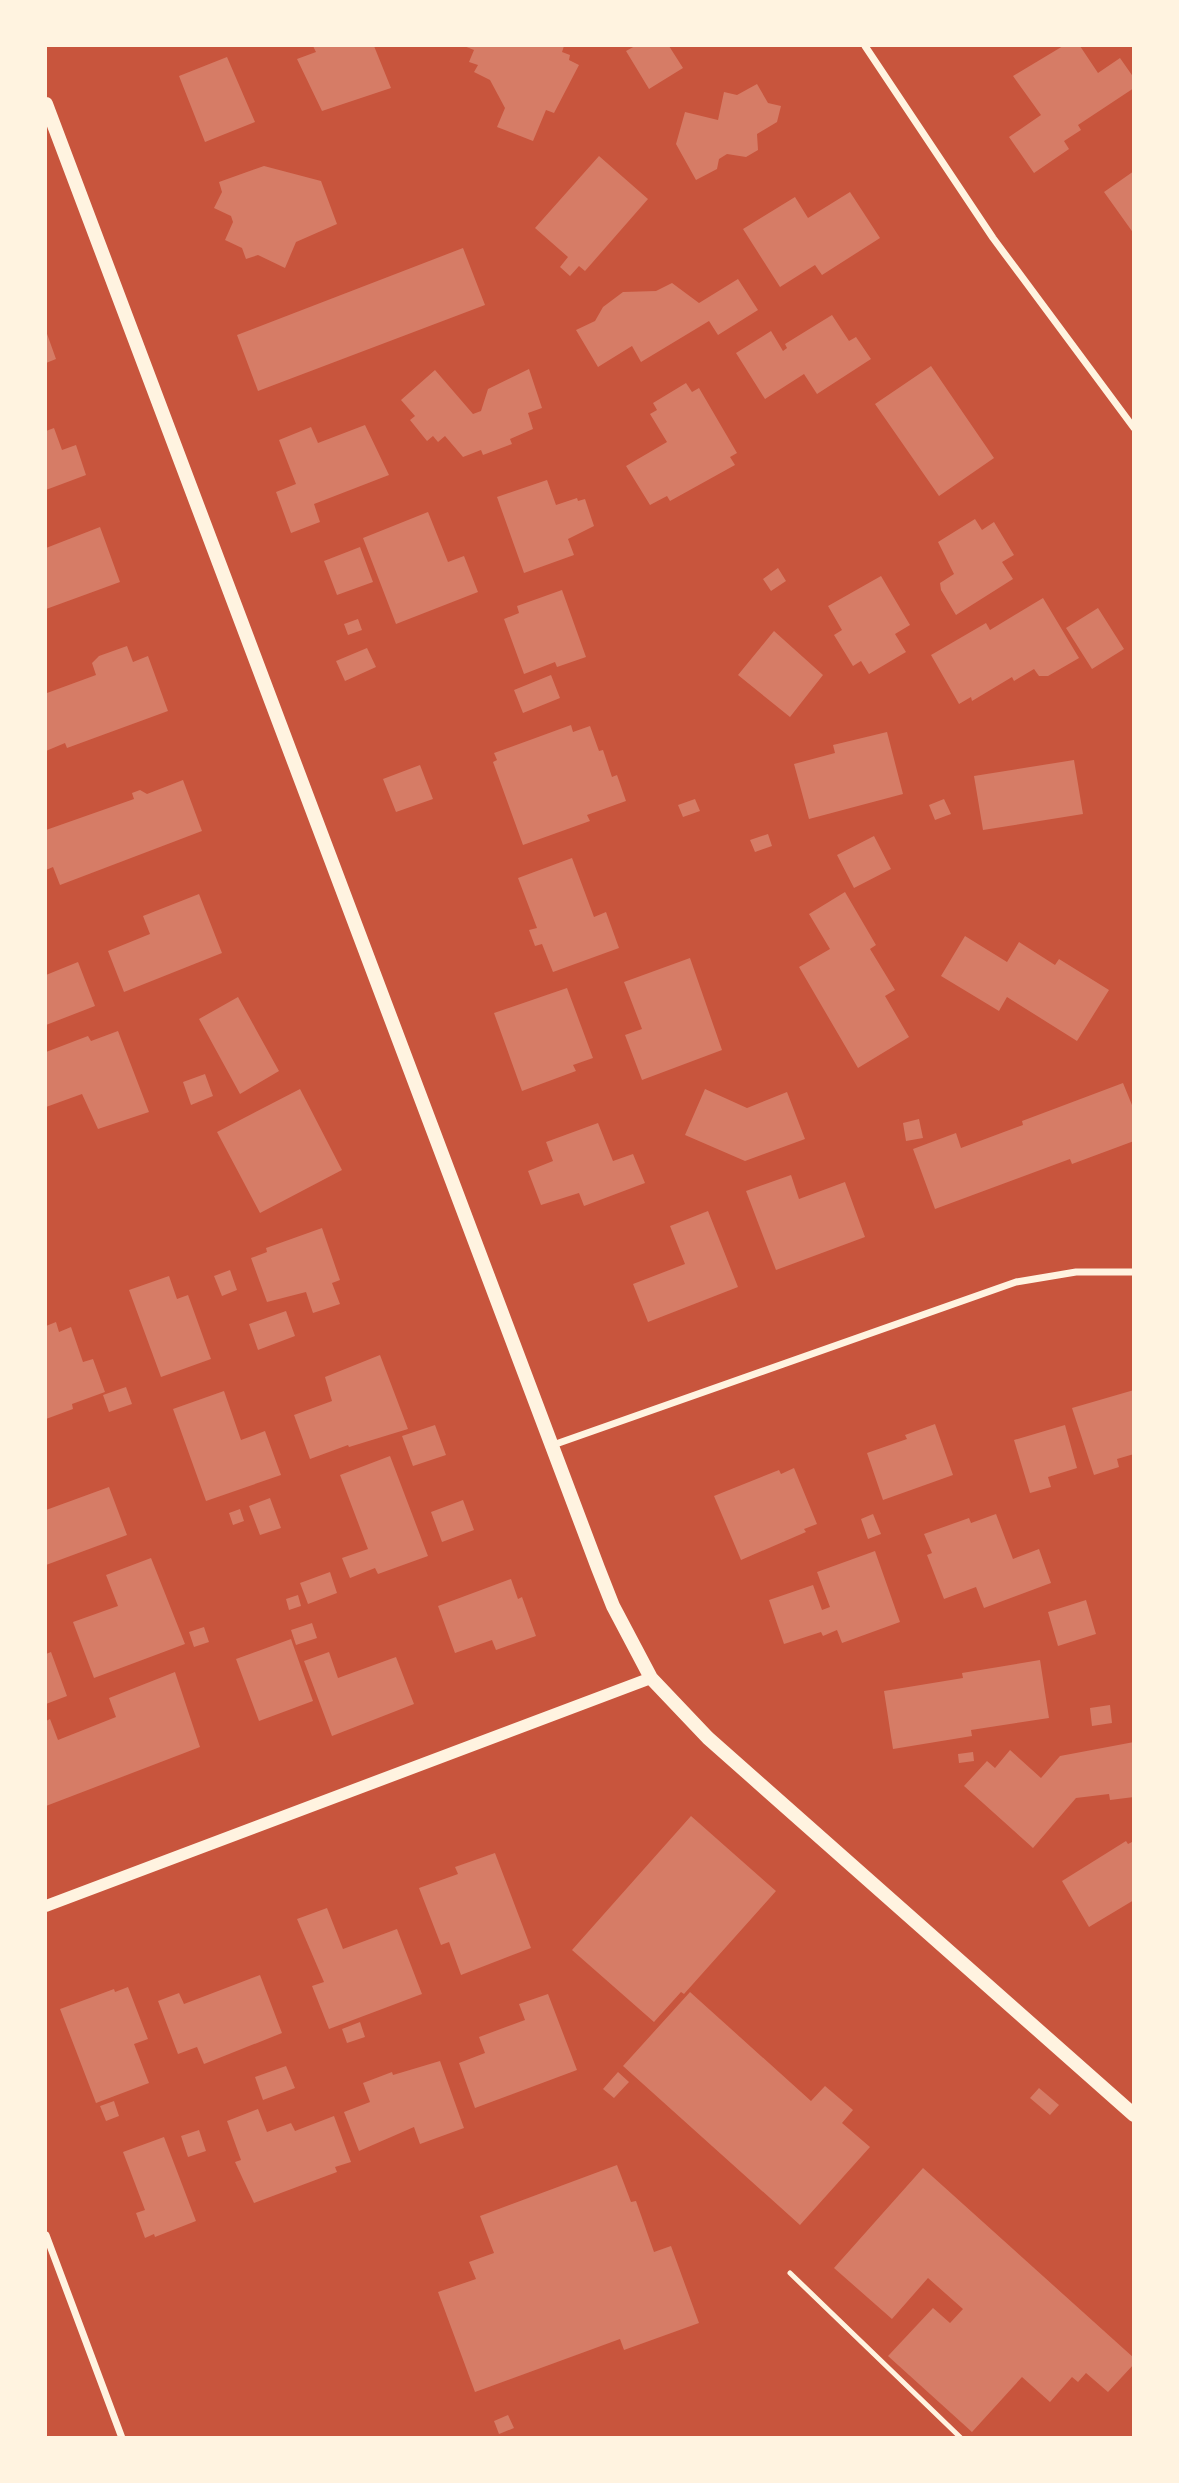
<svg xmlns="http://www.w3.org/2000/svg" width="1179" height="2483" font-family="'Fira Sans',sans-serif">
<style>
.building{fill:#d67c66}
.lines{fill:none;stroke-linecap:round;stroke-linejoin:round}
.service{stroke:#fff3e0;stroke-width:5}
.minor{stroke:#fff3e0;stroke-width:7}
.tertiary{stroke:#fff3e0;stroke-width:12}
.secondary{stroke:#fff3e0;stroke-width:14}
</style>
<rect width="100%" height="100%" fill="#c8553d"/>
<path class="building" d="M 313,46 L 374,46 L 391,88 L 322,111 L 297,59 L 316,52 Z
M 464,46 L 564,46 L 562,52 L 570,55 L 569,60 L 579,65 L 554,113 L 546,110 L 533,141 L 497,127 L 505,108 L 490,80 L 474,72 L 478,65 L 469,62 L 474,50 Z
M 635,46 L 669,46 L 683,68 L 649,89 L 626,51 Z
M 1063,46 L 1080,46 L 1098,73 L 1120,58 L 1134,78 L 1134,88 L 1078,125 L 1081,130 L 1064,141 L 1069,149 L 1034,173 L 1009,137 L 1041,115 L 1013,76 Z
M 227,57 L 255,122 L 205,142 L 179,76 Z
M 757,84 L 768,103 L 781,106 L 777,122 L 757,134 L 758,150 L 746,157 L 727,154 L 719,159 L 717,169 L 696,180 L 676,144 L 685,112 L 718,120 L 724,92 L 737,95 Z
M 599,156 L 648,199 L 585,271 L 579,266 L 570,276 L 560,267 L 568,257 L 535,228 Z
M 264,166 L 321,181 L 337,224 L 296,242 L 285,268 L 258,255 L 246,259 L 242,248 L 225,240 L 233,222 L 231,216 L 214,208 L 222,192 L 219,182 Z
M 1134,171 L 1134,234 L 1104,192 Z
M 850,192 L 880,238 L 822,275 L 815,265 L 780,287 L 743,229 L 795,197 L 808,218 Z
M 463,248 L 485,305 L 258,391 L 237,335 Z
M 738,279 L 758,310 L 718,335 L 709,321 L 641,362 L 632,346 L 598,367 L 576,330 L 595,321 L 603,307 L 623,292 L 656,291 L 672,283 L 699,303 Z
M 832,315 L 849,341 L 856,337 L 871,359 L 817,394 L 804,374 L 765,399 L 736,353 L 771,331 L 783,351 L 787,348 L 785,344 Z
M 46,331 L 56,359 L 46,363 Z
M 931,366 L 994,458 L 939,496 L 875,404 Z
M 529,369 L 542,408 L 528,413 L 533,429 L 510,439 L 512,444 L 483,455 L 481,450 L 463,457 L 445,436 L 438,442 L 433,436 L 427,441 L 410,420 L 415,416 L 401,400 L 435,370 L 473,414 L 481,411 L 488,389 Z
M 686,383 L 692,392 L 699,388 L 737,453 L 730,457 L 735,465 L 670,501 L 667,496 L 650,505 L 626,466 L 667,442 L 650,414 L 657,410 L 653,403 Z
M 365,425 L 389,475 L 314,504 L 320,522 L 291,533 L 276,492 L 296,484 L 279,440 L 311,427 L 318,443 Z
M 54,428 L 62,450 L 76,445 L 86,475 L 46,490 L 46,431 Z
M 547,480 L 556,505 L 577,498 L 578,501 L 585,499 L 594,526 L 568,539 L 574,555 L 524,573 L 497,497 Z
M 428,512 L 448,562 L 464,556 L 478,592 L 396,624 L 363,538 Z
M 975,519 L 982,530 L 994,522 L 1014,555 L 1002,562 L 1013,579 L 956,615 L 941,590 L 940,583 L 954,574 L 938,542 Z
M 100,527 L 120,582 L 46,609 L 46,548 Z
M 360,547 L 373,582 L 337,595 L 324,561 Z
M 778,568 L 786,581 L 771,591 L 763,579 Z
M 881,576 L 910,625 L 895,634 L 906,652 L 869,674 L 861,661 L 853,666 L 834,635 L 842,630 L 828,606 Z
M 562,590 L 586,657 L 557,667 L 555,662 L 524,674 L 504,619 L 519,613 L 517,606 Z
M 1043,598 L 1079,658 L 1048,676 L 1039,676 L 1034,669 L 1014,681 L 1012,677 L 972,701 L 971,697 L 959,704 L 931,655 L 986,623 L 990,630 Z
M 1098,608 L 1124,649 L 1092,669 L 1066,628 Z
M 358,619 L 362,630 L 348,635 L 344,624 Z
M 774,631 L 823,675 L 790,717 L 738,675 Z
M 127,646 L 133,662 L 148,656 L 168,711 L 67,748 L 65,743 L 46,751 L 47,693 L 96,675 L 92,663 L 99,656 Z
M 367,648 L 376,667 L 345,681 L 336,661 Z
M 551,675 L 560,698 L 523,713 L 514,690 Z
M 571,725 L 573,732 L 590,726 L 599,751 L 603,750 L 612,777 L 617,775 L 626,801 L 587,815 L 590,821 L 523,845 L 493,762 L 497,760 L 494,753 Z
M 887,732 L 903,794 L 809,819 L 794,764 L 835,753 L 833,745 Z
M 1074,760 L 1083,814 L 983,830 L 974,776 Z
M 420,765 L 433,799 L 396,812 L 383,779 Z
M 183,780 L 202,831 L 60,885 L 53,867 L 46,870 L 46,830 L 134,799 L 132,793 L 140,790 L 147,794 Z
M 695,799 L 700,811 L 683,817 L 678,805 Z
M 944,799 L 951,814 L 935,820 L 929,805 Z
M 768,834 L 772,846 L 755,852 L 750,840 Z
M 874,836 L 891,869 L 854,888 L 837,855 Z
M 572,858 L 594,917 L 606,912 L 619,948 L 553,972 L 542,944 L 535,946 L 529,930 L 537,928 L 518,878 Z
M 845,892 L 876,945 L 870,949 L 895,990 L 885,996 L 909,1037 L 858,1068 L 799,967 L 830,949 L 809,914 Z
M 199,894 L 222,953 L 124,992 L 108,951 L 150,934 L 143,916 Z
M 965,936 L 1007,962 L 1019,942 L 1055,965 L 1059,959 L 1109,990 L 1077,1041 L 1007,997 L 999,1011 L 941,976 Z
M 690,958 L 722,1050 L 642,1080 L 625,1035 L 642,1029 L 624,982 Z
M 78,962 L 95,1006 L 46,1025 L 46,975 Z
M 567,988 L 593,1058 L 573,1065 L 576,1071 L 522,1091 L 494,1013 Z
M 238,997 L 279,1071 L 240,1094 L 199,1019 Z
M 118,1031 L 149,1112 L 98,1129 L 82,1094 L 46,1107 L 46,1052 L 88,1036 L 91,1041 Z
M 205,1074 L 213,1096 L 191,1105 L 183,1082 Z
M 1123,1083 L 1134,1110 L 1134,1141 L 1072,1164 L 1070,1159 L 935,1209 L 913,1149 L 956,1133 L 961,1148 L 1023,1125 L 1022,1121 Z
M 300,1089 L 342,1170 L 260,1213 L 217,1132 Z
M 705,1089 L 747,1108 L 787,1092 L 805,1139 L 745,1161 L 685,1135 Z
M 919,1119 L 923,1138 L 906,1141 L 903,1123 Z
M 598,1123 L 613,1161 L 633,1154 L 645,1183 L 584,1206 L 579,1193 L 541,1205 L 528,1171 L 553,1161 L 546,1142 Z
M 791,1175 L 799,1199 L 845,1182 L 865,1237 L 776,1270 L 746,1191 Z
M 708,1211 L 738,1287 L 648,1322 L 633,1284 L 685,1264 L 670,1226 Z
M 322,1228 L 340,1280 L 332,1283 L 340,1304 L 313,1313 L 306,1292 L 267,1302 L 251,1258 L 267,1252 L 266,1248 Z
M 230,1270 L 237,1290 L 222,1296 L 214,1276 Z
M 169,1276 L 177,1299 L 188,1295 L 211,1359 L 161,1377 L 129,1290 Z
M 286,1311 L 295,1336 L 258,1350 L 249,1324 Z
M 56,1322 L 59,1332 L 71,1327 L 83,1362 L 93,1359 L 105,1392 L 72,1404 L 73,1409 L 46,1419 L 46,1326 Z
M 380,1355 L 408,1429 L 349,1447 L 348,1445 L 310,1459 L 294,1415 L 332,1401 L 325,1377 Z
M 126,1387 L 132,1404 L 109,1412 L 103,1395 Z
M 1134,1390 L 1134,1454 L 1117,1459 L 1119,1467 L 1094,1475 L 1072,1408 Z
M 224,1391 L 241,1440 L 265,1431 L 281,1475 L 206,1501 L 173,1409 Z
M 935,1424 L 953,1475 L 883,1500 L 867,1453 L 907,1439 L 905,1435 Z
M 435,1425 L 446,1455 L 413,1466 L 402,1436 Z
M 1065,1425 L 1077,1468 L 1048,1477 L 1051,1487 L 1030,1493 L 1014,1440 Z
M 390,1456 L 428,1556 L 378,1574 L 375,1568 L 350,1578 L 342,1558 L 368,1549 L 340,1475 Z
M 794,1468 L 817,1524 L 804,1529 L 806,1532 L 741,1560 L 714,1496 L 779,1470 L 781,1474 Z
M 109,1487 L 127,1535 L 46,1565 L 46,1510 Z
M 270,1498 L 281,1528 L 260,1535 L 249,1506 Z
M 463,1500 L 474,1530 L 442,1542 L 431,1512 Z
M 240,1509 L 244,1521 L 233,1525 L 229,1513 Z
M 873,1514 L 881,1534 L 868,1539 L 861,1519 Z
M 996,1514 L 1013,1559 L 1039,1549 L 1051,1583 L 984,1608 L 976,1587 L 944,1599 L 927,1555 L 932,1553 L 924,1534 L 969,1518 L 971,1523 Z
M 875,1551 L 900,1622 L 842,1643 L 837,1630 L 823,1636 L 821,1632 L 784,1644 L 769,1600 L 813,1585 L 822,1610 L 830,1607 L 817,1572 Z
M 151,1558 L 185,1644 L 94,1678 L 73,1622 L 118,1606 L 106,1575 Z
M 330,1572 L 337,1593 L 308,1604 L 300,1583 Z
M 511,1579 L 518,1599 L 522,1597 L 536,1636 L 496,1650 L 492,1640 L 455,1653 L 438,1606 Z
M 298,1595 L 301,1606 L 289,1610 L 286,1599 Z
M 1086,1600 L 1096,1634 L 1058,1646 L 1048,1612 Z
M 312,1623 L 317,1638 L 296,1645 L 291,1630 Z
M 204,1627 L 209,1642 L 194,1647 L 189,1632 Z
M 291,1639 L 313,1701 L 259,1721 L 236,1659 Z
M 51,1652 L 67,1696 L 46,1704 L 46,1654 Z
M 329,1652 L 338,1678 L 396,1657 L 414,1704 L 332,1736 L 304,1661 Z
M 1040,1660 L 1049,1718 L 971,1730 L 972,1736 L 893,1749 L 884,1691 L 963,1678 L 962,1673 Z
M 175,1672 L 200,1747 L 46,1806 L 46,1721 L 50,1719 L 58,1740 L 116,1717 L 109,1698 Z
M 1110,1705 L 1112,1723 L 1092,1726 L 1090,1708 Z
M 1134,1742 L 1134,1797 L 1110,1800 L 1109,1794 L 1076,1798 L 1033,1848 L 964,1786 L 987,1761 L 995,1768 L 1010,1750 L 1041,1778 L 1060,1756 Z
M 973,1752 L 974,1761 L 959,1763 L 958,1754 Z
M 691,1816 L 776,1891 L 684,1994 L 681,1992 L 654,2022 L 572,1950 Z
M 1126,1841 L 1128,1844 L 1134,1841 L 1134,1900 L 1089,1927 L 1062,1881 Z
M 495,1853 L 531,1948 L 461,1975 L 449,1942 L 441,1945 L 419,1888 L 458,1874 L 455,1867 Z
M 327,1908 L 343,1949 L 397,1929 L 422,1994 L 329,2029 L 312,1986 L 324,1982 L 297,1919 Z
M 260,1975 L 282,2033 L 204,2064 L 197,2047 L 178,2054 L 158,2001 L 179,1993 L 184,2004 Z
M 128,1987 L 148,2039 L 134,2044 L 149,2083 L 96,2103 L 60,2009 L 114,1989 L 115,1992 Z
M 690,1992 L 811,2101 L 825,2086 L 853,2110 L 842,2123 L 870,2147 L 800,2225 L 623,2066 Z
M 548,1994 L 577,2070 L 475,2108 L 459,2063 L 485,2053 L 479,2037 L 525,2020 L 519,2004 Z
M 360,2022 L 365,2037 L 347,2043 L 342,2029 Z
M 440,2061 L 464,2128 L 420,2144 L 414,2127 L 359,2151 L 344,2112 L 370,2102 L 363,2083 L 392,2072 L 393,2075 Z
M 286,2066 L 295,2088 L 263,2100 L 255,2077 Z
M 618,2072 L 629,2082 L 614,2098 L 603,2089 Z
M 1039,2088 L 1059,2105 L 1050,2115 L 1030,2098 Z
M 114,2101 L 119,2116 L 106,2121 L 100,2106 Z
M 258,2109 L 267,2132 L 291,2123 L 295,2131 L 334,2116 L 351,2162 L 335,2167 L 337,2172 L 254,2203 L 235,2162 L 241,2160 L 227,2121 Z
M 199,2130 L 206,2151 L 188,2157 L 181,2136 Z
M 164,2137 L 196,2221 L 155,2237 L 154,2234 L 145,2238 L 136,2213 L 145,2210 L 123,2152 Z
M 617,2165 L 631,2202 L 636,2201 L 654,2252 L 671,2246 L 699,2323 L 624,2350 L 620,2339 L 475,2392 L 438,2292 L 476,2279 L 469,2262 L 494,2253 L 480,2216 Z
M 923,2168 L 1134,2358 L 1134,2364 L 1108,2392 L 1086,2373 L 1078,2382 L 1072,2377 L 1050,2402 L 1022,2377 L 972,2432 L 888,2356 L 933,2308 L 950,2323 L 963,2309 L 928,2278 L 892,2319 L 834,2268 Z
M 508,2415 L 514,2428 L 499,2434 L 494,2421 Z"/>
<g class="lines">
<path class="service" d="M 790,2273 L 961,2438"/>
<path class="minor" d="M 865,46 L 993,238 L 1134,428
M 553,1445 L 1016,1282 L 1076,1272 L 1134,1272
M 46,2235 L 122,2438"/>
<path class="tertiary" d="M 46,1906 L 651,1678"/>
<path class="secondary" d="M 46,104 L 598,1568 L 613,1606 L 651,1678 L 708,1738 L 1134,2115"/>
</g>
<rect width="1179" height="2483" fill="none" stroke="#fff3e0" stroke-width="94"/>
</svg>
